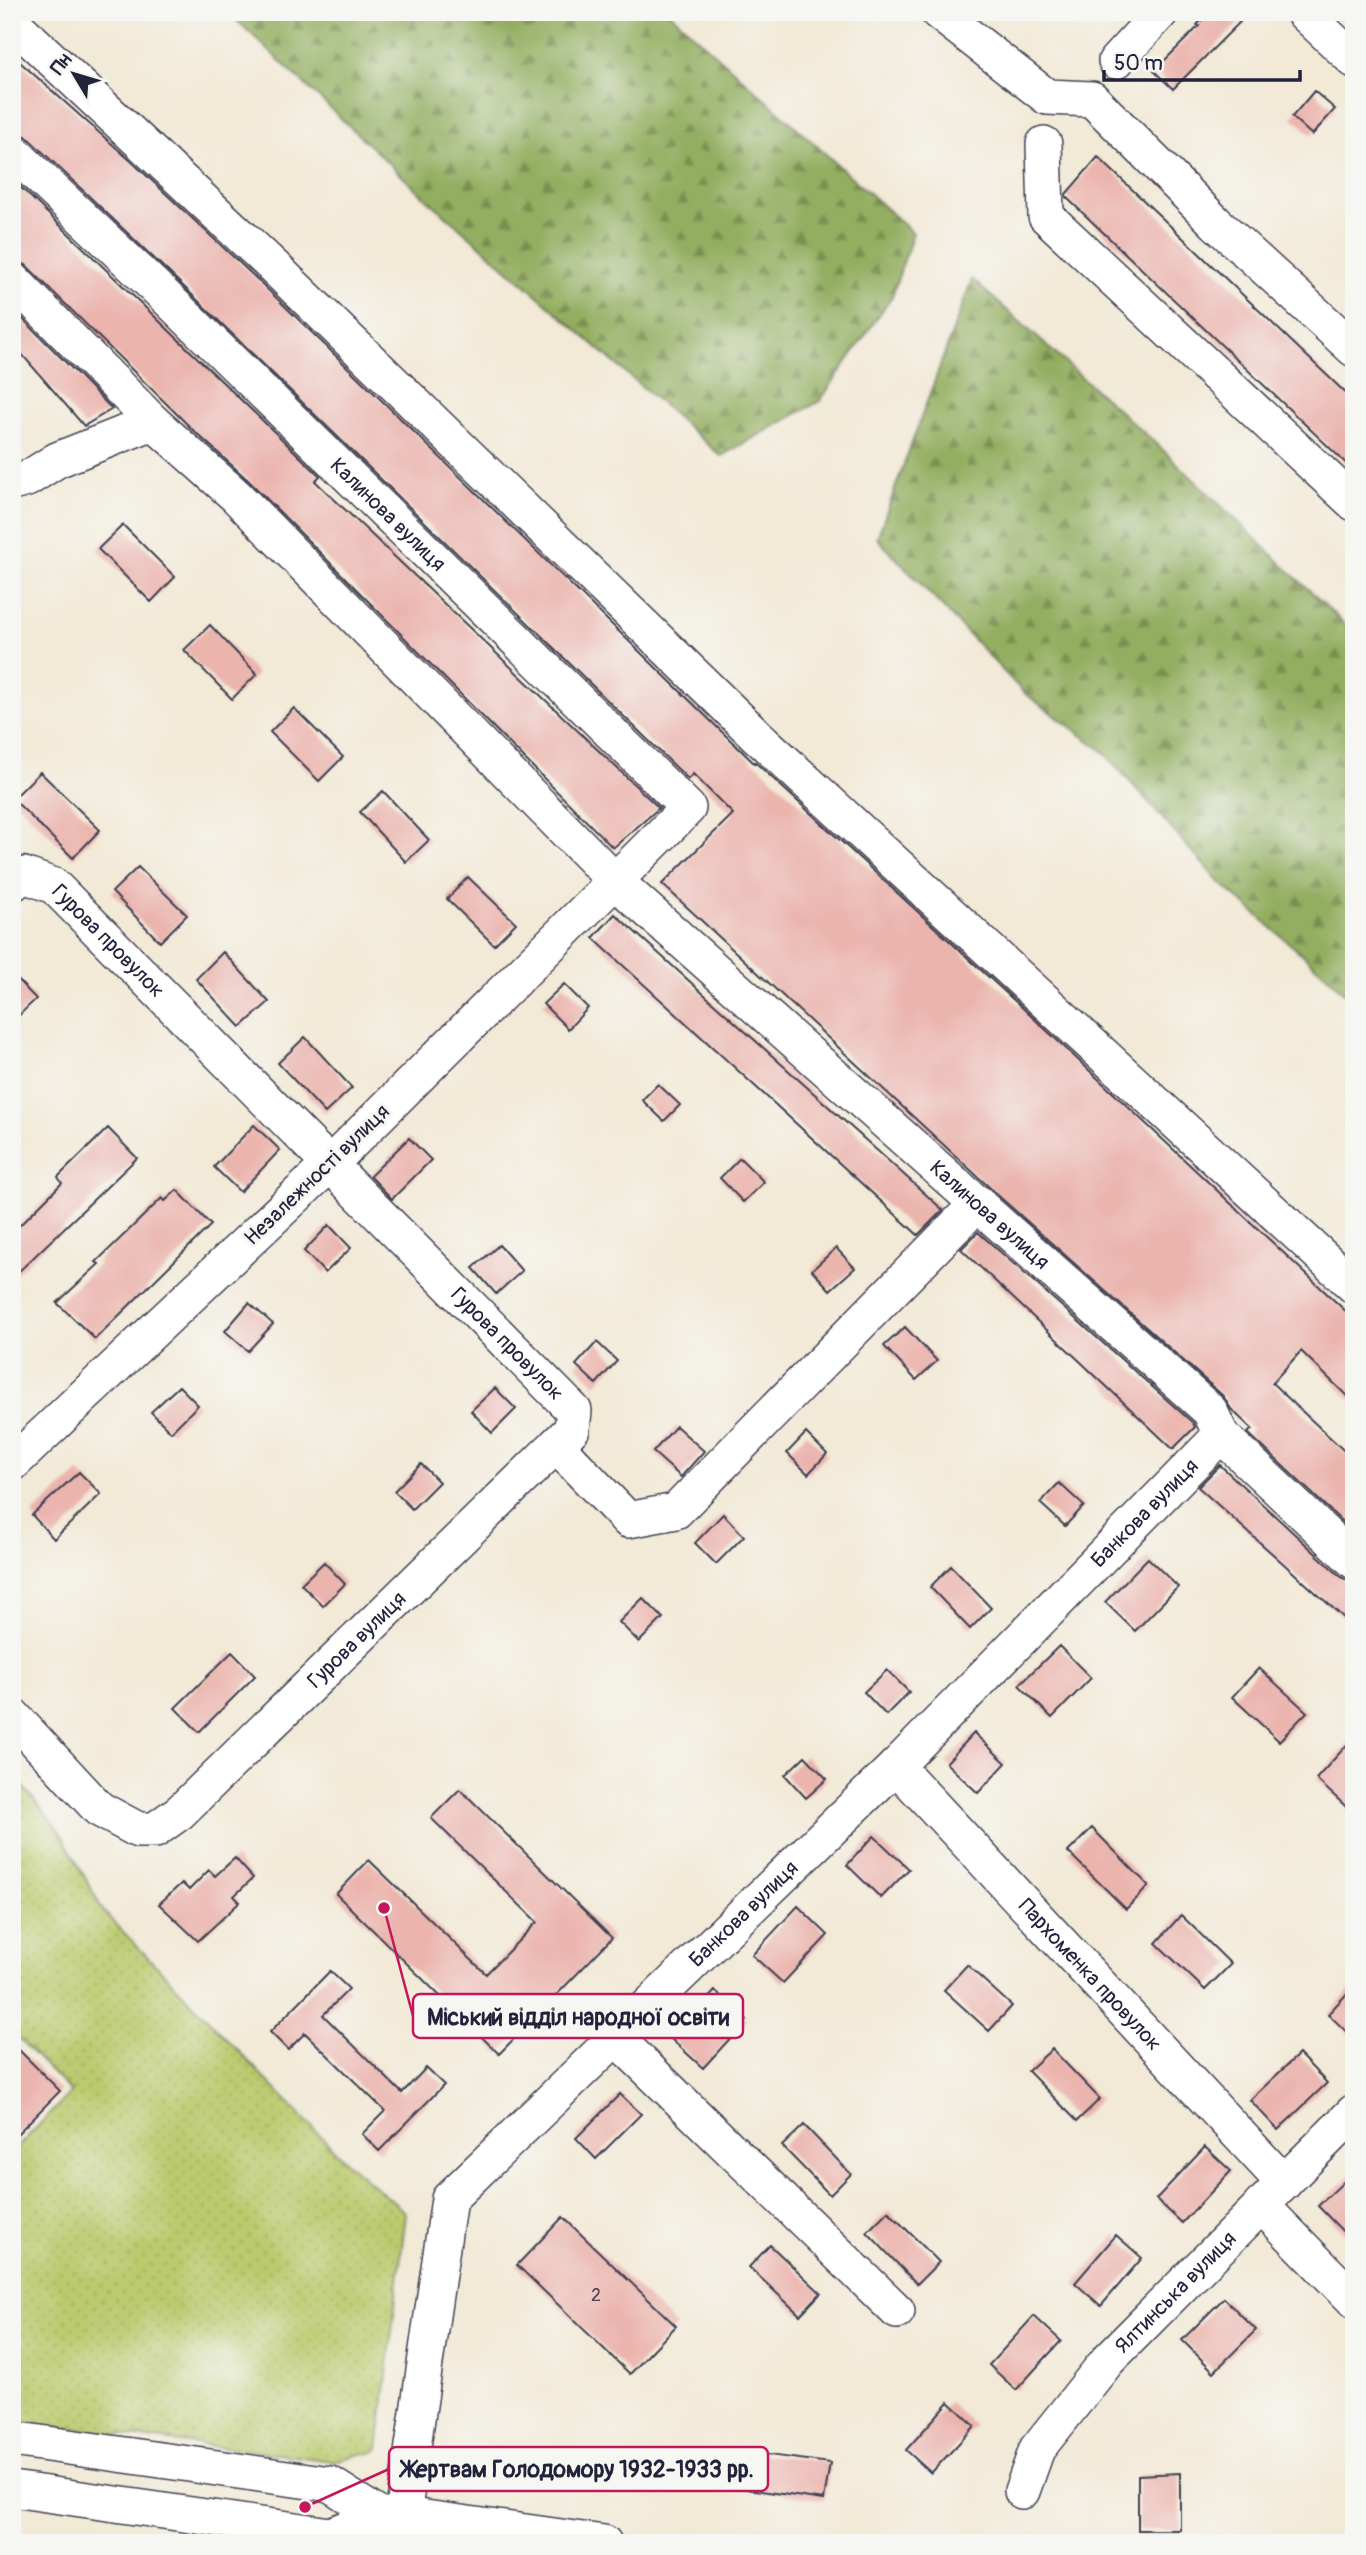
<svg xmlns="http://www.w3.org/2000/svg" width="1366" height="2555" font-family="Pangolin,sans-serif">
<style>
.forest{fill:url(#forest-firs);stroke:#5a684e;stroke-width:2}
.park{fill:url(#park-dots);stroke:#6e7654;stroke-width:2}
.building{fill:#ebb4ad}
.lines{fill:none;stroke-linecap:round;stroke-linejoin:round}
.minor-casing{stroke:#414052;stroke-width:38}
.minor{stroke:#fff;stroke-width:35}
.labels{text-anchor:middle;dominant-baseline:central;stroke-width:6;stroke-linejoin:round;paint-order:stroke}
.number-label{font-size:18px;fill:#544658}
.street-label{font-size:21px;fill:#22223b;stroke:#f6f6f2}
.leader{fill:none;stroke:#c2185b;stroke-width:2.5}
.callout-dot{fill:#c2185b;stroke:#f6f6f2;stroke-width:2.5}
.callout{fill:#f6f6f2;stroke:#c2185b;stroke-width:2.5}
.callout-label{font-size:23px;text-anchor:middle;font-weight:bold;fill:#22223b}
</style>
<defs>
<pattern id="forest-firs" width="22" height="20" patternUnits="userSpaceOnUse" patternTransform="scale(1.75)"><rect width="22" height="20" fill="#93ae60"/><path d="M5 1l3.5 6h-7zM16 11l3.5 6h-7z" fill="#788d50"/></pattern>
<pattern id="park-dots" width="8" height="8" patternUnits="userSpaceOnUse" patternTransform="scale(1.75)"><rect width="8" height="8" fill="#baca6d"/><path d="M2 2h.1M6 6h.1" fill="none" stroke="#a0ad5f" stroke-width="1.8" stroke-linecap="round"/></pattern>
</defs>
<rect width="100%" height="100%" fill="#f6f6f2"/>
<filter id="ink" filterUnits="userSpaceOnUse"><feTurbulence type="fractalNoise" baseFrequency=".0143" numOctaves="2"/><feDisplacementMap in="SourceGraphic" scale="14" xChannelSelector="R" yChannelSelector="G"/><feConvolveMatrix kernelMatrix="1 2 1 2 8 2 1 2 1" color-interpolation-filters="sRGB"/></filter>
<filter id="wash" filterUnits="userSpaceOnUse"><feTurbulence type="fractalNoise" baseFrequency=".00686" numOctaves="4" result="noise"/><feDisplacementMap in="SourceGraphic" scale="28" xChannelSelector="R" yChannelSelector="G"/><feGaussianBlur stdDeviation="1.57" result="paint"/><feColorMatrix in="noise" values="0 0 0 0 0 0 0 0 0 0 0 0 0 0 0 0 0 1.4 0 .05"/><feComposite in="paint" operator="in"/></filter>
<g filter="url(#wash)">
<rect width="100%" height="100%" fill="#f2e9d6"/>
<path class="forest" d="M 228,12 L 669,12 L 913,233 L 892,296 L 820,401 L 721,456 L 419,192 Z
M 972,279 L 1163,450 L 1354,633 L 1354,1003 L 1328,977 L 1217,880 L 1103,751 L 1023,692 L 877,538 Z"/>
<path class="park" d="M 12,1773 L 61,1833 L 103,1911 L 344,2160 L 406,2213 L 378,2450 L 333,2461 L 12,2421 L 12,2153 L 71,2092 L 12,2032 Z"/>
<g id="blocks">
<path class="building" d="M 1209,12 L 1230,12 L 1240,22 L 1173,89 L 1154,71 L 1199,26 L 1197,25 Z
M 12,55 L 131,161 L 259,281 L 754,763 L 755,762 L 1042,1026 L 1354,1319 L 1354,1403 L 1301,1351 L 1272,1383 L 1354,1460 L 1354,1533 L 1248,1433 L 1252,1429 L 1231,1409 L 1223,1396 L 1002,1199 L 662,884 L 733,814 L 693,774 L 688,779 L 182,285 L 26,136 L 12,131 Z
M 1314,91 L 1335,109 L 1312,135 L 1292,117 Z
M 1098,157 L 1354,401 L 1354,471 L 1066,197 L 1066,194 Z
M 12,179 L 320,476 L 315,481 L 659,808 L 613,848 L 249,481 L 192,429 L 26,265 L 12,259 Z
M 12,308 L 112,409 L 84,426 L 12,343 Z
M 123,525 L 175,577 L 151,602 L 98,549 Z
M 210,625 L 257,674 L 232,699 L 184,650 Z
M 294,708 L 343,757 L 319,781 L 270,732 Z
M 40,772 L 100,830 L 73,858 L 13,799 Z
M 383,791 L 429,840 L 406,862 L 360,812 Z
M 138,867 L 187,915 L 160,942 L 112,892 Z
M 468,877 L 516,923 L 494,945 L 447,899 Z
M 615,914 L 943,1210 L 918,1235 L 593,938 Z
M 223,952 L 269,1002 L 241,1027 L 196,979 Z
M 12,974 L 36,999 L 12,1022 Z
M 564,984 L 588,1008 L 568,1029 L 543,1004 Z
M 305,1037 L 352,1088 L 325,1113 L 278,1063 Z
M 658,1084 L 680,1105 L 664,1121 L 642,1100 Z
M 254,1125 L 280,1150 L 240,1192 L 214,1167 Z
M 108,1128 L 137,1158 L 12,1278 L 12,1233 L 62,1183 L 58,1177 Z
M 409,1138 L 431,1160 L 392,1199 L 370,1176 Z
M 740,1158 L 764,1182 L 743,1202 L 720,1178 Z
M 177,1190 L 211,1225 L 95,1339 L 57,1303 L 99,1264 L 96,1262 L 162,1198 L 165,1201 Z
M 329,1225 L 351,1248 L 325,1273 L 304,1251 Z
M 978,1232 L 1193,1423 L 1195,1427 L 1173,1449 L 961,1249 Z
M 499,1245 L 522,1271 L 496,1294 L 473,1268 Z
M 836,1248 L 855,1268 L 830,1290 L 812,1270 Z
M 249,1303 L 273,1324 L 248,1351 L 225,1331 Z
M 905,1327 L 937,1361 L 916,1380 L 884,1346 Z
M 597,1342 L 617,1361 L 596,1384 L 576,1365 Z
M 179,1386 L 198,1405 L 171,1432 L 151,1412 Z
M 495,1388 L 516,1409 L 492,1433 L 471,1411 Z
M 676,1426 L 704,1451 L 681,1477 L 653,1452 Z
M 806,1433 L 827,1454 L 808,1474 L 787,1453 Z
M 421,1464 L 439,1482 L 412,1509 L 394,1491 Z
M 1220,1465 L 1340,1576 L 1354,1585 L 1354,1627 L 1198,1487 Z
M 79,1472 L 101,1494 L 54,1539 L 32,1515 Z
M 1059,1483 L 1084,1506 L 1065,1526 L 1040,1503 Z
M 723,1514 L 744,1536 L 716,1564 L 695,1543 Z
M 1148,1558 L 1178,1587 L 1135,1631 L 1105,1602 Z
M 324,1562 L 345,1584 L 323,1606 L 301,1584 Z
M 951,1566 L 991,1608 L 970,1629 L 930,1587 Z
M 643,1598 L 663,1618 L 639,1642 L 619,1622 Z
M 1059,1646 L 1091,1678 L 1052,1718 L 1019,1685 Z
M 232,1652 L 255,1676 L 199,1732 L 175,1708 Z
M 1259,1668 L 1307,1712 L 1279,1741 L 1232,1697 Z
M 887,1670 L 909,1692 L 886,1715 L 864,1692 Z
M 974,1733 L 1006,1763 L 978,1793 L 946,1763 Z
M 1354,1737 L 1354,1814 L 1316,1779 Z
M 805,1756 L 827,1779 L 806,1798 L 785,1775 Z
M 460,1789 L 612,1938 L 499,2054 L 336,1894 L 369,1860 L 486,1974 L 537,1922 L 431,1818 Z
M 1092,1828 L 1149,1886 L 1126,1909 L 1068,1852 Z
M 874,1836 L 909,1869 L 881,1898 L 847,1865 Z
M 235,1858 L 253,1878 L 234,1896 L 240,1902 L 198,1941 L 159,1904 L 182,1883 L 189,1890 L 209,1870 L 215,1876 Z
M 798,1906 L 828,1935 L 783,1983 L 752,1955 Z
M 1181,1915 L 1231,1964 L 1205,1990 L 1156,1943 Z
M 967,1965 L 1012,2006 L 989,2031 L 944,1990 Z
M 330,1971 L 349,1989 L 323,2015 L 402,2093 L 426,2068 L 444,2085 L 379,2151 L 362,2134 L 385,2111 L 305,2033 L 288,2050 L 270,2032 Z
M 1354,1986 L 1354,2039 L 1328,2014 Z
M 715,1991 L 747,2020 L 703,2068 L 671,2039 Z
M 12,2043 L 60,2091 L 12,2139 Z
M 1052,2049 L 1100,2099 L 1077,2121 L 1028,2071 Z
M 1299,2054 L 1327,2083 L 1278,2130 L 1250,2100 Z
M 620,2094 L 641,2114 L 596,2159 L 576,2138 Z
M 804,2125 L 851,2174 L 830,2195 L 782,2146 Z
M 1205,2147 L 1231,2171 L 1182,2223 L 1156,2199 Z
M 1354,2172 L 1354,2243 L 1318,2206 Z
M 888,2211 L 939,2262 L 917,2284 L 867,2232 Z
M 563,2217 L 676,2326 L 630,2374 L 517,2265 Z
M 1116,2235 L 1142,2258 L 1101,2306 L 1075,2283 Z
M 770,2245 L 821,2293 L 800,2315 L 749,2267 Z
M 1224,2298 L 1256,2330 L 1214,2372 L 1182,2340 Z
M 1034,2316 L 1061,2341 L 1016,2390 L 989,2365 Z
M 949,2402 L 975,2426 L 931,2473 L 906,2450 Z
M 739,2451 L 830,2463 L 824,2500 L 734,2487 Z
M 1180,2473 L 1180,2530 L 1138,2530 L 1138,2475 Z"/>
</g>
</g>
<g filter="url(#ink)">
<use href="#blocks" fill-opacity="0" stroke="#414052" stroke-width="2"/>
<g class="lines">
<g class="minor-casing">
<g id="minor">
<path d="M 938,12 L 1047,97 L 1092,99 L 1216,223 L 1354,349"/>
<path d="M 1303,12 L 1354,60"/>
<path d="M 12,22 L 273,266 L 757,736 L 1354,1286"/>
<path d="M 1116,61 L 1161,12"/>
<path d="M 1044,144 L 1046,216 L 1354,503"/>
<path id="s1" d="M 12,151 L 168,299 L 688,808 L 330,1164 L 12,1464"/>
<path id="s2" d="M 12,279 L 153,422 L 235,495 L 615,881 L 1210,1411 L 1221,1435 L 1354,1561"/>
<path d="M 12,483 L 27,479 L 57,460 L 153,422"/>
<path id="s3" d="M 12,884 L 24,875 L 54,886 L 574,1411 L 572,1429 L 556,1445 L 628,1520 L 676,1511 L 978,1203"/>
<path id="s4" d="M 12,1715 L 99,1809 L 138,1830 L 155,1830 L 180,1812 L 556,1445"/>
<path id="s5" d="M 896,1766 L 1284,2183"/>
<path d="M 616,2038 L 897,2311"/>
<path d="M 1261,2205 L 1354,2300"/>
<path d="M 12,2439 L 330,2484 L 380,2516"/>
<path d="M 12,2489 L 330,2535 L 380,2516 L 411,2516 L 604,2543"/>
<path id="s6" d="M 1022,2491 L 1037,2449 L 1108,2360 L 1354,2112"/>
<path id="s7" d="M 388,2543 L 403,2515 L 449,2199 L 896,1766 L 1221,1435"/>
</g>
</g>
<use href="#minor" class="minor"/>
</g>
</g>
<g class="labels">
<g class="number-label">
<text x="596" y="2295">2</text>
</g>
<g class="street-label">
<text stroke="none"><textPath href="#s1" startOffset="523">Калинова вулиця</textPath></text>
<text stroke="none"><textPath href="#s3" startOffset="124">Гурова провулок</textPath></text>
<text transform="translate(317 1175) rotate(-44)">Незалежності вулиця</text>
<text stroke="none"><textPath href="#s2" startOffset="1354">Калинова вулиця</textPath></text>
<text stroke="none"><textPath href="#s3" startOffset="691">Гурова провулок</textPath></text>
<text stroke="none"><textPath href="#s7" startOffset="1328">Банкова вулиця</textPath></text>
<text stroke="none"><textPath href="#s4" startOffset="467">Гурова вулиця</textPath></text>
<text stroke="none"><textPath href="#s7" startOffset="761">Банкова вулиця</textPath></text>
<text stroke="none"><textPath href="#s5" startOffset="285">Пархоменка провулок</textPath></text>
<text stroke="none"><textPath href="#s6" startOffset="254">Ялтинська вулиця</textPath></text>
</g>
</g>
<path class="leader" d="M384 1908L413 2016M305 2507L389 2469"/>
<g class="callout-dot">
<circle cx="384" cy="1908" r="7"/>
<circle cx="305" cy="2507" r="7"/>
</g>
<g class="callout">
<rect x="413" y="1994" width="330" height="44" rx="7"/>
<rect x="389" y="2447" width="379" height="44" rx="7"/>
</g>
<g class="callout-label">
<text x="578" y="2025">Міський відділ народної освіти</text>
<text x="578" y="2477">Жертвам Голодомору 1932-1933 рр.</text>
</g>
<rect width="1366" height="2555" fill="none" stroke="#f6f6f2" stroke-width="42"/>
<g transform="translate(74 74) rotate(308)" stroke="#f6f6f2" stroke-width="5" paint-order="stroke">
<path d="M0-5L12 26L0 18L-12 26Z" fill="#22223b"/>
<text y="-10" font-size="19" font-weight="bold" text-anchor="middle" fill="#22223b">Пн</text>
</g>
<path d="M1104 70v10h196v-10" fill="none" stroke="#22223b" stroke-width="3.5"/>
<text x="1114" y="70" font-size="21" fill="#22223b" stroke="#f6f6f2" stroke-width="5" paint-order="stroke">50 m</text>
</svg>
